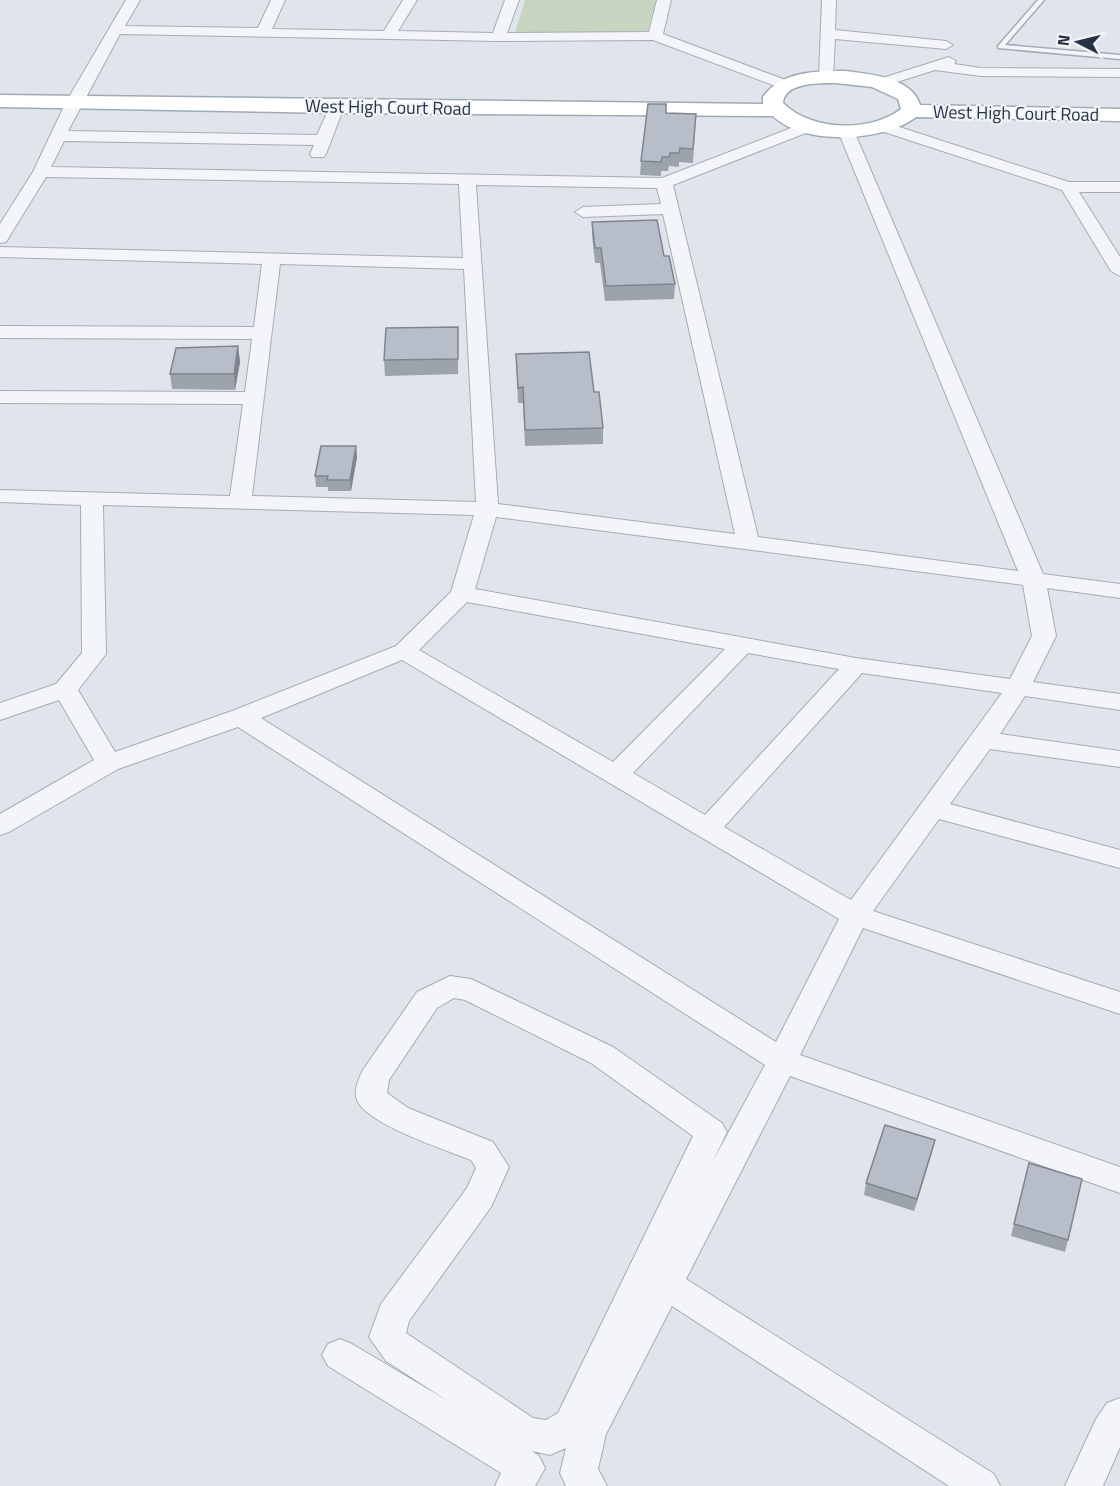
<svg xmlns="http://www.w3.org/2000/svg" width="1120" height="1486" font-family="'Titillium Web',sans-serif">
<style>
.green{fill:#c7d5c0}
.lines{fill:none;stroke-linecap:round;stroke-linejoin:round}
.service-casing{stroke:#a5acb6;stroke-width:3}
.minor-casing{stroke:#a5acb6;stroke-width:2}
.primary-casing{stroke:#9eaab8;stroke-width:3}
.service{fill:#f3f5f8;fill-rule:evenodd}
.minor{fill:#f3f5f8;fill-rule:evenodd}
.primary{fill:#fff;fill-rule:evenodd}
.wall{fill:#9da3ad}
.shaded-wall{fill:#80858d}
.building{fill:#b7bec9;stroke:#80858d;stroke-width:1.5}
.labels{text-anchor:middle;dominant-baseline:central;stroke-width:4.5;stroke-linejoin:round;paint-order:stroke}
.far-street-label{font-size:18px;fill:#273344;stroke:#f0f4f8}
</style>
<rect width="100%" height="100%" fill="#e0e5eb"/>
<path class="green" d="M 525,0 L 656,0 L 647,34 L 515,33 Z"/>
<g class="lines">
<g class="service-casing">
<path id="service" d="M 1038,0 L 1044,0 L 1005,45 L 1120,55 L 1120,59 L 998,48 L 998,46 Z"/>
</g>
<g class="minor-casing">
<path id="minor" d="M 126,0 L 140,0 L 125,26 L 258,28 L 271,0 L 285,0 L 272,29 L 384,31 L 403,0 L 417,0 L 398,31 L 493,33 L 505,0 L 519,0 L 507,33 L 649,32 L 657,0 L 671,0 L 663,34 L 791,82 L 793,85 L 791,88 L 781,88 L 653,40 L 498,41 L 120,34 L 68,131 L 317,135 L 331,104 L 341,104 L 344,107 L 326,154 L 324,157 L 312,157 L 310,154 L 314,145 L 64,141 L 51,167 L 662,178 L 804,123 L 816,123 L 818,126 L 816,129 L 673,185 L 758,537 L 1018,571 L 838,131 L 846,126 L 854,131 L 1043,574 L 1120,584 L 1120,598 L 1047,588 L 1056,636 L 1033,682 L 1120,694 L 1120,710 L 1025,696 L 1000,734 L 1120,751 L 1120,767 L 990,749 L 950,804 L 1120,850 L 1120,868 L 939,819 L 873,911 L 1120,992 L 1120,1014 L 863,928 L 800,1055 L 1120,1167 L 1120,1193 L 790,1076 L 686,1279 L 994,1474 L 1000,1486 L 949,1486 L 672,1306 L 606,1434 L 598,1469 L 607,1486 L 566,1486 L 560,1473 L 566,1448 L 550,1455 L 532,1451 L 539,1456 L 545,1468 L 535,1486 L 495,1486 L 501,1473 L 328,1366 L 322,1355 L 328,1344 L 340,1339 L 352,1344 L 448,1401 L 386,1361 L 369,1337 L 381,1304 L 467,1188 L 476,1168 L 471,1160 C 446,1150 366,1124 357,1100 C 353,1091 359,1078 363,1070 L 417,992 L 450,976 L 471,979 L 613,1047 L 722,1123 L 727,1132 L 712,1163 L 765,1065 L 238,727 L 118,769 L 9,832 L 0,835 L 0,814 L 94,760 L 59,700 L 0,720 L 0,703 L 56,684 L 82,653 L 81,505 L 0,502 L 0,490 L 230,496 L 243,404 L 0,403 L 0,391 L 245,392 L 252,339 L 0,338 L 0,326 L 254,327 L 262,264 L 0,257 L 0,247 L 463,258 L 459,184 L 46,177 L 6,242 L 0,243 L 0,224 L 33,172 L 66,102 ZM 476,185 L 657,188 L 661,204 L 583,207 L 575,212 L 583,217 L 663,214 L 735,534 L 498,504 ZM 280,264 L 464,269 L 476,502 L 252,496 ZM 103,505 L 474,515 L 451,592 L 396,646 L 232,711 L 115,752 L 78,690 L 106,654 ZM 496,517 L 1023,585 L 1032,636 L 1010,679 L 856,658 L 475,589 ZM 467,602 L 725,649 L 613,762 L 419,650 ZM 748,653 L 839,669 L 705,815 L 633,773 ZM 402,660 L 839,919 L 776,1042 L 261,718 ZM 862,673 L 1002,693 L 851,900 L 724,827 ZM 454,998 L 465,1000 L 591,1063 L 693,1136 L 558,1413 L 546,1420 L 533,1418 L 406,1333 L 409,1321 L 491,1207 L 509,1167 L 493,1142 L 408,1108 L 387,1093 L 389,1080 L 437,1008 Z
M 822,0 L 836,0 L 835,30 L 946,41 L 953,45 L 946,49 L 835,39 L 833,77 L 826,81 L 821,80 L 819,77 Z
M 949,57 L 956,61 L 954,64 L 981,68 L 1120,69 L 1120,77 L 981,76 L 935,70 L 881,87 L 874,83 L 876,80 Z
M 884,122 L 1069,182 L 1120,182 L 1120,192 L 1079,192 L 1120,257 L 1120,276 L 1111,271 L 1062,190 L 878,130 L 876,127 L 878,124 Z
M 1120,1398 L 1120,1447 L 1103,1486 L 1065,1486 L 1096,1419 L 1107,1403 Z"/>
</g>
<g class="primary-casing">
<path id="primary" d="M 845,71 C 869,74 912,77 920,105 L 1120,109 L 1120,121 L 916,117 C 884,142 803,146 773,116 L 336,113 L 0,107 L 0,95 L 763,104 L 763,97 C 781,71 817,71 845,71 ZM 836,83 L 872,87 L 898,99 L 901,109 C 870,133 811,131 783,103 C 784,82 821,83 836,83 Z"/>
</g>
<use href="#service" class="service"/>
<use href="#minor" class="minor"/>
<use href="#primary" class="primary"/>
</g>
<path class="wall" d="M 666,113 L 696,114 L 693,163 L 679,162 L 679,167 L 669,166 L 668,171 L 661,171 L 661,176 L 640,175 L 641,161 Z
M 592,222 L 664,256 L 675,284 L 674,299 L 605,301 L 600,263 L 595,263 L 592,236 Z
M 458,342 L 458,374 L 385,376 L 384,360 Z
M 238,346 L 240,362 L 235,390 L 172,389 L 170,374 Z
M 516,354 L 594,392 L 603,428 L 603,444 L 525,446 L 523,403 L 518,403 Z
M 356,446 L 357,457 L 351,491 L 328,491 L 328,487 L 316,487 L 315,476 Z
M 935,1140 L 932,1152 L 914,1211 L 864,1195 L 866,1183 Z
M 1029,1163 L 1068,1240 L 1065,1252 L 1011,1236 Z"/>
<path class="shaded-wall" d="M 238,346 L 240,362 L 235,390 L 234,374 Z
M 356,446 L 357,457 L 351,491 L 350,480 Z
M 935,1140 L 932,1152 L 914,1211 L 917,1199 Z"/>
<path class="building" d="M 648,104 L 666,104 L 666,113 L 696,114 L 693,149 L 680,148 L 679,153 L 670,153 L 669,157 L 662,157 L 661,162 L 641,161 Z
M 657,220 L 664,256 L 669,256 L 675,284 L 606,286 L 601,248 L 595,248 L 592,222 Z
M 458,327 L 458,359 L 384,360 L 386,328 Z
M 238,346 L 234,374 L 170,374 L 176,348 Z
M 589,352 L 594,392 L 599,392 L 603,428 L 525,430 L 523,387 L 518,388 L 516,354 Z
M 321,446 L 356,446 L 350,480 L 327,480 L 328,476 L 315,476 Z
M 885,1125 L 935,1140 L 917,1199 L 866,1183 Z
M 1029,1163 L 1082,1179 L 1068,1240 L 1014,1224 Z"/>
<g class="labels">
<g class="far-street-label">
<text transform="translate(388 107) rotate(1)">West High Court Road</text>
<text transform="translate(1016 113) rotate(1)">West High Court Road</text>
</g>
</g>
<g transform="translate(1078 42) rotate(277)" stroke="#f0f4f8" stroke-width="4.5" paint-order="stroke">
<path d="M0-4.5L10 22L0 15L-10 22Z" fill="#273344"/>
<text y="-9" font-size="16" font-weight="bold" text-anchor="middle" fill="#273344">N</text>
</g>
</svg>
